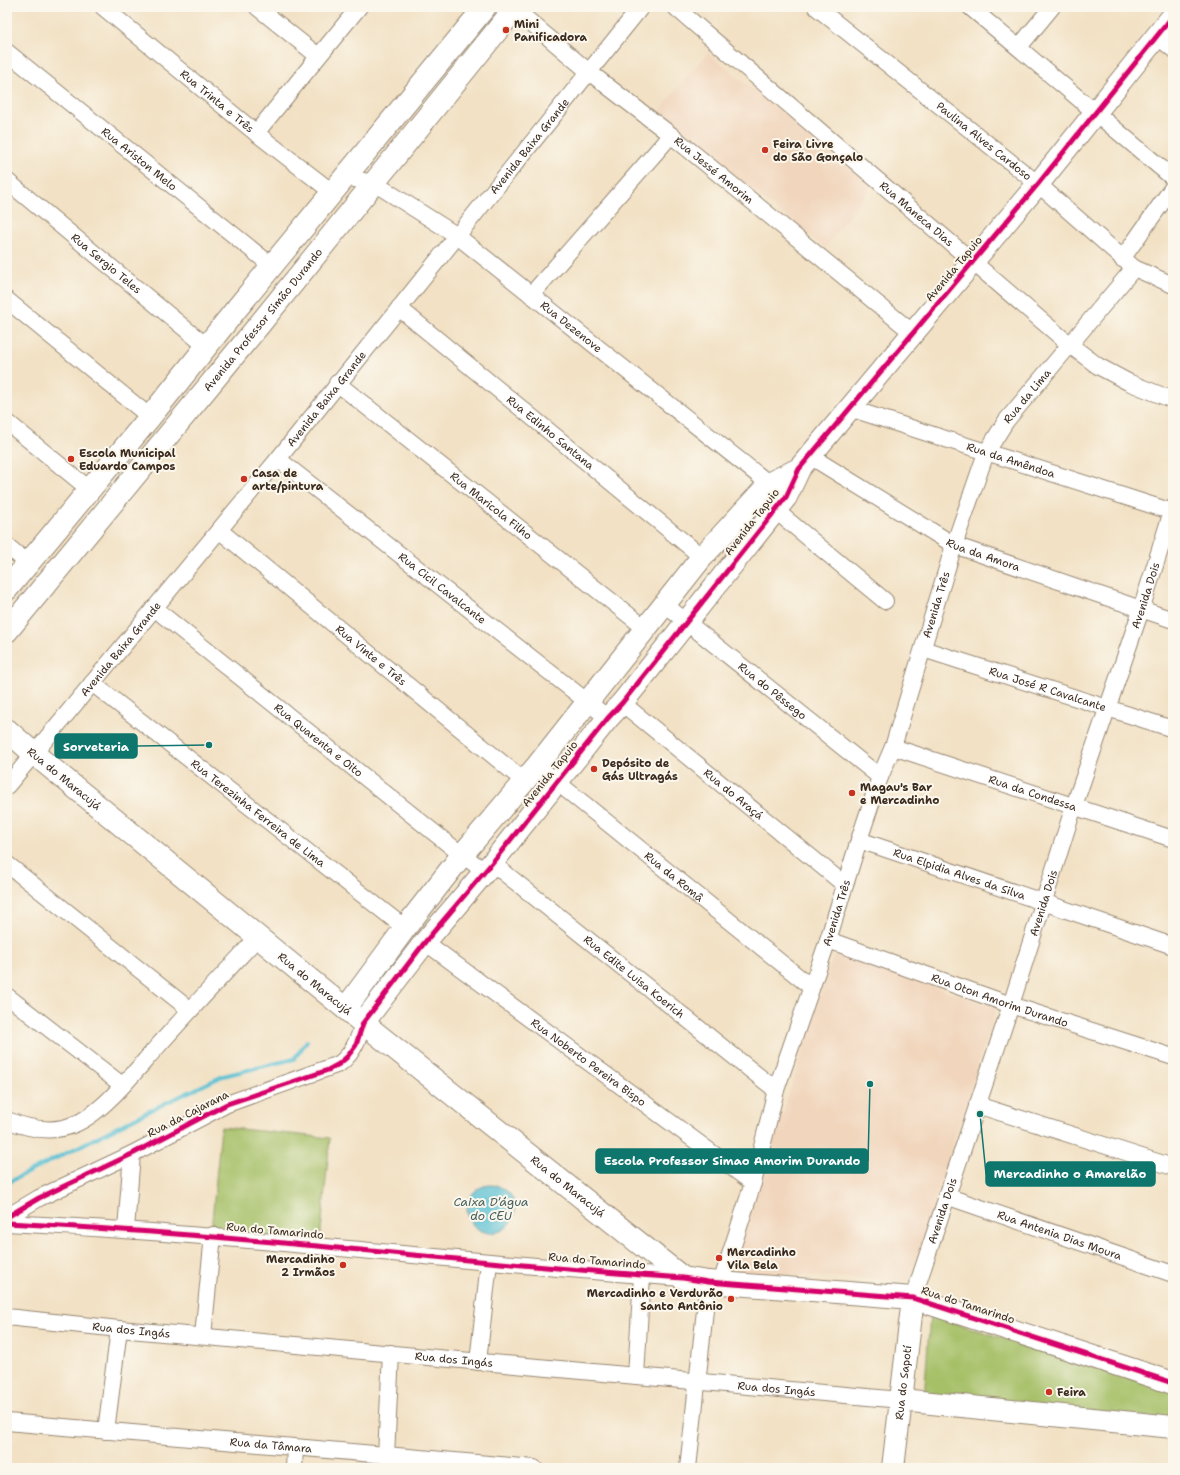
<svg xmlns="http://www.w3.org/2000/svg" width="1180" height="1475" font-family="'Shantell Sans',sans-serif">
<style>
.built{fill:#f1d5bc}
.green{fill:#a6c067;stroke:#707542}
.water{fill:#56bfd3;stroke:#487478}
.lines{fill:none;stroke-linecap:round;stroke-linejoin:round}
.stream{stroke:#56bfd3;stroke-width:4}
.street-casing{stroke:#968671;stroke-width:18}
.secondary-casing{stroke:#968671;stroke-width:24}
.street{stroke:#fff;stroke-width:16}
.secondary{stroke:#fff;stroke-width:22}
.cycleway-casing{stroke:#fbf7ec;stroke-width:8}
.cycleway{stroke:#d6006c;stroke-width:5}
.poi-dot{fill:#c8321e;stroke:#fbf7ec;stroke-width:1.5}
.labels{text-anchor:middle;dominant-baseline:central;stroke-width:4;stroke-linejoin:round;paint-order:stroke}
.poi-label{font-size:11px;font-weight:bold;fill:#3b2a1e;stroke:#fbf7ec;text-anchor:start}
.street-label{font-size:11px;fill:#3b2a1e;stroke:#fbf7ec}
.water-label{font-size:12px;font-style:italic;fill:#445e5d;stroke:#fbf7ec}
.leader{fill:none;stroke:#0f766e;stroke-width:1.5}
.callout-dot{fill:#0f766e;stroke:#fbf7ec;stroke-width:1.5}
.callout{fill:#0f766e;stroke:#0f766e;stroke-width:1.5}
.callout-label{font-size:12px;text-anchor:middle;font-weight:bold;fill:#fff}
</style>
<rect width="100%" height="100%" fill="#fbf7ec"/>
<filter id="ink" filterUnits="userSpaceOnUse"><feTurbulence type="fractalNoise" baseFrequency=".025" numOctaves="2"/><feDisplacementMap in="SourceGraphic" scale="8" xChannelSelector="R" yChannelSelector="G"/><feConvolveMatrix kernelMatrix="1 2 1 2 8 2 1 2 1" color-interpolation-filters="sRGB"/></filter>
<filter id="wash" filterUnits="userSpaceOnUse"><feTurbulence type="fractalNoise" baseFrequency=".012" numOctaves="4" result="noise"/><feDisplacementMap in="SourceGraphic" scale="16" xChannelSelector="R" yChannelSelector="G"/><feGaussianBlur stdDeviation="0.9" result="paint"/><feColorMatrix in="noise" values="0 0 0 0 0 0 0 0 0 0 0 0 0 0 0 0 0 1.4 0 .05"/><feComposite in="paint" operator="in"/></filter>
<g filter="url(#wash)">
<rect width="100%" height="100%" fill="#f2e1c4"/>
<path class="built" d="M 708,53 L 872,185 L 825,248 L 657,115 L 681,83 Z
M 833,955 L 997,1007 L 909,1281 L 732,1272 Z"/>
<path class="green" d="M 221,1127 L 330,1138 L 320,1242 L 211,1231 Z
M 930,1315 L 1173,1392 L 1173,1420 L 924,1399 Z"/>
<path class="water" d="M467 1209a24 24 0 1 1 48 0a24 24 0 1 1-48 0Z"/>
<g class="lines">
<path class="stream" d="M 7,1183 L 151,1110 L 223,1076 L 294,1059 L 307,1041"/>
</g>
</g>
<g filter="url(#ink)">
<g class="lines">
<g class="street-casing">
<g id="street">
<path id="s1" d="M 103,7 L 256,133 L 332,192"/>
<path d="M 257,7 L 318,56"/>
<path id="s2" d="M 675,7 L 1070,345 L 1098,366 L 1128,382 L 1173,400"/>
<path id="s3" d="M 816,7 L 1038,184 L 1134,268 L 1173,285"/>
<path d="M 970,7 L 1173,178"/>
<path id="s4" d="M 515,9 L 589,72 L 671,135 L 913,333"/>
<path d="M 1157,36 L 1173,49"/>
<path d="M 1019,47 L 1052,7"/>
<path id="s5" d="M 7,52 L 272,266"/>
<path d="M 256,133 L 359,7"/>
<path id="s6" d="M 344,177 L 374,183 L 456,235 L 777,490"/>
<path id="s7" d="M 7,181 L 206,346"/>
<path d="M 1122,259 L 1173,187"/>
<path d="M 531,295 L 671,135"/>
<path d="M 7,300 L 150,417"/>
<path id="s8" d="M 399,308 L 702,557"/>
<path id="s9" d="M 337,383 L 645,628"/>
<path id="s10" d="M 849,408 L 1173,512"/>
<path d="M 7,422 L 89,489"/>
<path id="s11" d="M 810,456 L 954,545 L 1173,620"/>
<path id="s12" d="M 278,459 L 608,718"/>
<path d="M 775,510 L 885,601"/>
<path id="s13" d="M 219,530 L 524,781"/>
<path d="M 7,546 L 28,563"/>
<path id="s14" d="M 664,604 L 880,777"/>
<path id="s15" d="M 154,608 L 462,855 L 485,871"/>
<path id="s16" d="M 923,649 L 1173,729"/>
<path id="s17" d="M 92,683 L 405,928"/>
<path id="s18" d="M 622,703 L 845,885"/>
<path id="s19" d="M 893,747 L 1173,839"/>
<path id="s20" d="M 537,766 L 811,987"/>
<path id="s21" d="M 7,786 L 278,459 L 641,7"/>
<path id="s22" d="M 859,840 L 1173,946"/>
<path id="s23" d="M 492,863 L 776,1090"/>
<path d="M 7,864 L 190,1010"/>
<path id="s24" d="M 828,940 L 1011,1005 L 1173,1057"/>
<path id="s25" d="M 425,942 L 753,1183"/>
<path d="M 7,996 L 122,1085"/>
<path d="M 977,1105 L 1173,1167"/>
<path d="M 7,1120 C 29,1129 53,1134 75,1124 C 103,1113 136,1070 157,1047 C 190,1010 224,974 258,937"/>
<path id="s26" d="M 946,1196 L 1173,1274"/>
<path d="M 7,1217 L 39,1198 L 132,1154 L 227,1104 L 339,1064 C 353,1054 359,1039 363,1023"/>
<path d="M 7,1223 C 233,1234 457,1262 683,1278"/>
<path d="M 126,1229 L 132,1154"/>
<path id="s27" d="M 721,1283 L 753,1183 L 776,1090 L 828,940 L 859,840 L 880,777 L 893,747 L 954,545 L 986,453 L 1006,421 L 1134,268"/>
<path id="s28" d="M 913,1298 L 1011,1005 L 1074,806 L 1141,610 L 1173,508"/>
<path id="s29" d="M 7,1317 L 119,1329 L 901,1400"/>
<path d="M 203,1336 L 213,1235"/>
<path d="M 478,1362 L 489,1262"/>
<path d="M 636,1376 L 642,1275"/>
<path id="s30" d="M 7,1422 L 534,1468"/>
<path d="M 106,1431 L 119,1329"/>
<path d="M 386,1456 L 391,1353"/>
<path d="M 294,1468 L 295,1447"/>
<path d="M 688,1468 L 708,1282"/>
</g>
</g>
<g class="secondary-casing">
<g id="secondary">
<path d="M 7,589 L 150,417 L 238,307 L 485,7"/>
<path id="s31" d="M 7,631 L 259,325 L 516,7"/>
<path id="s32" d="M 7,730 L 33,753 L 363,1023 L 683,1278 L 708,1282 L 913,1298 L 1173,1383"/>
<path d="M 346,1008 L 405,928 L 462,855 L 537,766 L 702,557 L 770,483 L 799,469"/>
<path d="M 363,1023 L 425,942 L 492,863 L 608,718 L 622,703 L 786,497 L 799,469 L 1038,184 L 1173,16"/>
<path d="M 901,1400 L 1173,1427"/>
<path id="s33" d="M 893,1468 L 913,1298"/>
</g>
</g>
<use href="#street" class="street"/>
<use href="#secondary" class="secondary"/>
<g class="cycleway-casing">
<path id="cycleway" d="M 7,1217 L 39,1198 L 132,1154 L 227,1104 L 328,1070 L 339,1064 L 347,1057 L 356,1045 L 363,1023 L 425,942 L 492,863 L 608,718 L 622,703 L 786,497 L 799,469 L 1038,184 L 1173,16
M 7,1223 C 233,1234 457,1262 683,1278 L 708,1282 L 913,1298 L 1173,1383"/>
</g>
<use href="#cycleway" class="cycleway"/>
</g>
</g>
<g class="poi-dot">
<circle cx="506" cy="30" r="4"/>
<circle cx="765" cy="150" r="4"/>
<circle cx="71" cy="459" r="4"/>
<circle cx="244" cy="479" r="4"/>
<circle cx="594" cy="769" r="4"/>
<circle cx="852" cy="793" r="4"/>
<circle cx="719" cy="1258" r="4"/>
<circle cx="343" cy="1265" r="4"/>
<circle cx="731" cy="1299" r="4"/>
<circle cx="1049" cy="1392" r="4"/>
</g>
<g class="labels">
<g class="poi-label">
<text x="514" y="24">Mini<tspan x="514" dy="13">Panificadora</tspan></text>
<text x="773" y="144">Feira Livre<tspan x="773" dy="13">do São Gonçalo</tspan></text>
<text x="79" y="453">Escola Municipal<tspan x="79" dy="13">Eduardo Campos</tspan></text>
<text x="252" y="473">Casa de<tspan x="252" dy="13">arte/pintura</tspan></text>
<text x="602" y="763">Depósito de<tspan x="602" dy="13">Gás Ultragás</tspan></text>
<text x="860" y="787">Magau's Bar<tspan x="860" dy="13">e Mercadinho</tspan></text>
<text x="727" y="1252">Mercadinho<tspan x="727" dy="13">Vila Bela</tspan></text>
<text x="335" y="1259" text-anchor="end">Mercadinho<tspan x="335" dy="13">2 Irmãos</tspan></text>
<text x="723" y="1293" text-anchor="end">Mercadinho e Verdurão<tspan x="723" dy="13">Santo Antônio</tspan></text>
<text x="1057" y="1392">Feira</text>
</g>
<g class="street-label">
<text stroke="none"><textPath href="#s1" startOffset="148">Rua Trinta e Três</textPath></text>
<text stroke="none"><textPath href="#s3" startOffset="215">Paulina Alves Cardoso</textPath></text>
<text stroke="none"><textPath href="#s21" startOffset="826">Avenida Baixa Grande</textPath></text>
<text stroke="none"><textPath href="#s5" startOffset="170">Rua Ariston Melo</textPath></text>
<text stroke="none"><textPath href="#s4" startOffset="256">Rua Jessé Amorim</textPath></text>
<text stroke="none"><textPath href="#s2" startOffset="318">Rua Maneca Dias</textPath></text>
<text stroke="none"><textPath href="#s7" startOffset="129">Rua Sergio Teles</textPath></text>
<text transform="translate(954 269) rotate(-50)">Avenida Tapuio</text>
<text stroke="none"><textPath href="#s31" startOffset="403">Avenida Professor Simão Durando</textPath></text>
<text stroke="none"><textPath href="#s6" startOffset="275">Rua Dezenove</textPath></text>
<text stroke="none"><textPath href="#s27" startOffset="942">Rua da Lima</textPath></text>
<text stroke="none"><textPath href="#s21" startOffset="502">Avenida Baixa Grande</textPath></text>
<text stroke="none"><textPath href="#s8" startOffset="196">Rua Edinho Santana</textPath></text>
<text stroke="none"><textPath href="#s10" startOffset="170">Rua da Amêndoa</textPath></text>
<text stroke="none"><textPath href="#s9" startOffset="197">Rua Maricola Filho</textPath></text>
<text transform="translate(752 522) rotate(-52)">Avenida Tapuio</text>
<text stroke="none"><textPath href="#s11" startOffset="200">Rua da Amora</textPath></text>
<text stroke="none"><textPath href="#s12" startOffset="209">Rua Cicil Cavalcante</textPath></text>
<text stroke="none"><textPath href="#s28" startOffset="740">Avenida Dois</textPath></text>
<text stroke="none"><textPath href="#s27" startOffset="712">Avenida Três</textPath></text>
<text stroke="none"><textPath href="#s21" startOffset="178">Avenida Baixa Grande</textPath></text>
<text stroke="none"><textPath href="#s13" startOffset="197">Rua Vinte e Três</textPath></text>
<text stroke="none"><textPath href="#s16" startOffset="131">Rua José R Cavalcante</textPath></text>
<text stroke="none"><textPath href="#s14" startOffset="139">Rua do Pêssego</textPath></text>
<text stroke="none"><textPath href="#s15" startOffset="211">Rua Quarenta e Oito</textPath></text>
<text transform="translate(550 774) rotate(-51)">Avenida Tapuio</text>
<text stroke="none"><textPath href="#s32" startOffset="75">Rua do Maracujá</textPath></text>
<text stroke="none"><textPath href="#s19" startOffset="147">Rua da Condessa</textPath></text>
<text stroke="none"><textPath href="#s18" startOffset="144">Rua do Araçá</textPath></text>
<text stroke="none"><textPath href="#s17" startOffset="211">Rua Terezinha Ferreira de Lima</textPath></text>
<text stroke="none"><textPath href="#s22" startOffset="106">Rua Elpidia Alves da Silva</textPath></text>
<text stroke="none"><textPath href="#s20" startOffset="176">Rua da Româ</textPath></text>
<text stroke="none"><textPath href="#s28" startOffset="416">Avenida Dois</textPath></text>
<text stroke="none"><textPath href="#s27" startOffset="388">Avenida Três</textPath></text>
<text stroke="none"><textPath href="#s23" startOffset="182">Rua Edite Luisa Koerich</textPath></text>
<text stroke="none"><textPath href="#s32" startOffset="399">Rua do Maracujá</textPath></text>
<text stroke="none"><textPath href="#s24" startOffset="182">Rua Oton Amorim Durando</textPath></text>
<text stroke="none"><textPath href="#s25" startOffset="203">Rua Noberto Pereira Bispo</textPath></text>
<text transform="translate(188 1114) rotate(-27)">Rua da Cajarana</text>
<text stroke="none"><textPath href="#s32" startOffset="723">Rua do Maracujá</textPath></text>
<text stroke="none"><textPath href="#s28" startOffset="92">Avenida Dois</textPath></text>
<text transform="translate(275 1231) rotate(5)">Rua do Tamarindo</text>
<text stroke="none"><textPath href="#s26" startOffset="120">Rua Antenia Dias Moura</textPath></text>
<text transform="translate(597 1261) rotate(5)">Rua do Tamarindo</text>
<text transform="translate(968 1305) rotate(18)">Rua do Tamarindo</text>
<text stroke="none"><textPath href="#s29" startOffset="125">Rua dos Ingás</textPath></text>
<text stroke="none"><textPath href="#s29" startOffset="449">Rua dos Ingás</textPath></text>
<text stroke="none"><textPath href="#s33" startOffset="86">Rua do Sapotí</textPath></text>
<text stroke="none"><textPath href="#s29" startOffset="773">Rua dos Ingás</textPath></text>
<text stroke="none"><textPath href="#s30" startOffset="265">Rua da Tâmara</textPath></text>
</g>
<g class="water-label">
<text x="491" y="1202">Caixa D'água<tspan x="491" dy="14">do CEU</tspan></text>
</g>
</g>
<path class="leader" d="M209 745L137 746M870 1084L868 1161M980 1114L986 1174"/>
<g class="callout-dot">
<circle cx="209" cy="745" r="4"/>
<circle cx="870" cy="1084" r="4"/>
<circle cx="980" cy="1114" r="4"/>
</g>
<g class="callout">
<rect x="55" y="734" width="82" height="24" rx="4"/>
<rect x="596" y="1149" width="272" height="24" rx="4"/>
<rect x="986" y="1162" width="169" height="24" rx="4"/>
</g>
<g class="callout-label">
<text x="96" y="751">Sorveteria</text>
<text x="732" y="1165">Escola Professor Simao Amorim Durando</text>
<text x="1070" y="1178">Mercadinho o Amarelão</text>
</g>
<rect width="1180" height="1475" fill="none" stroke="#fbf7ec" stroke-width="24"/>
</svg>
